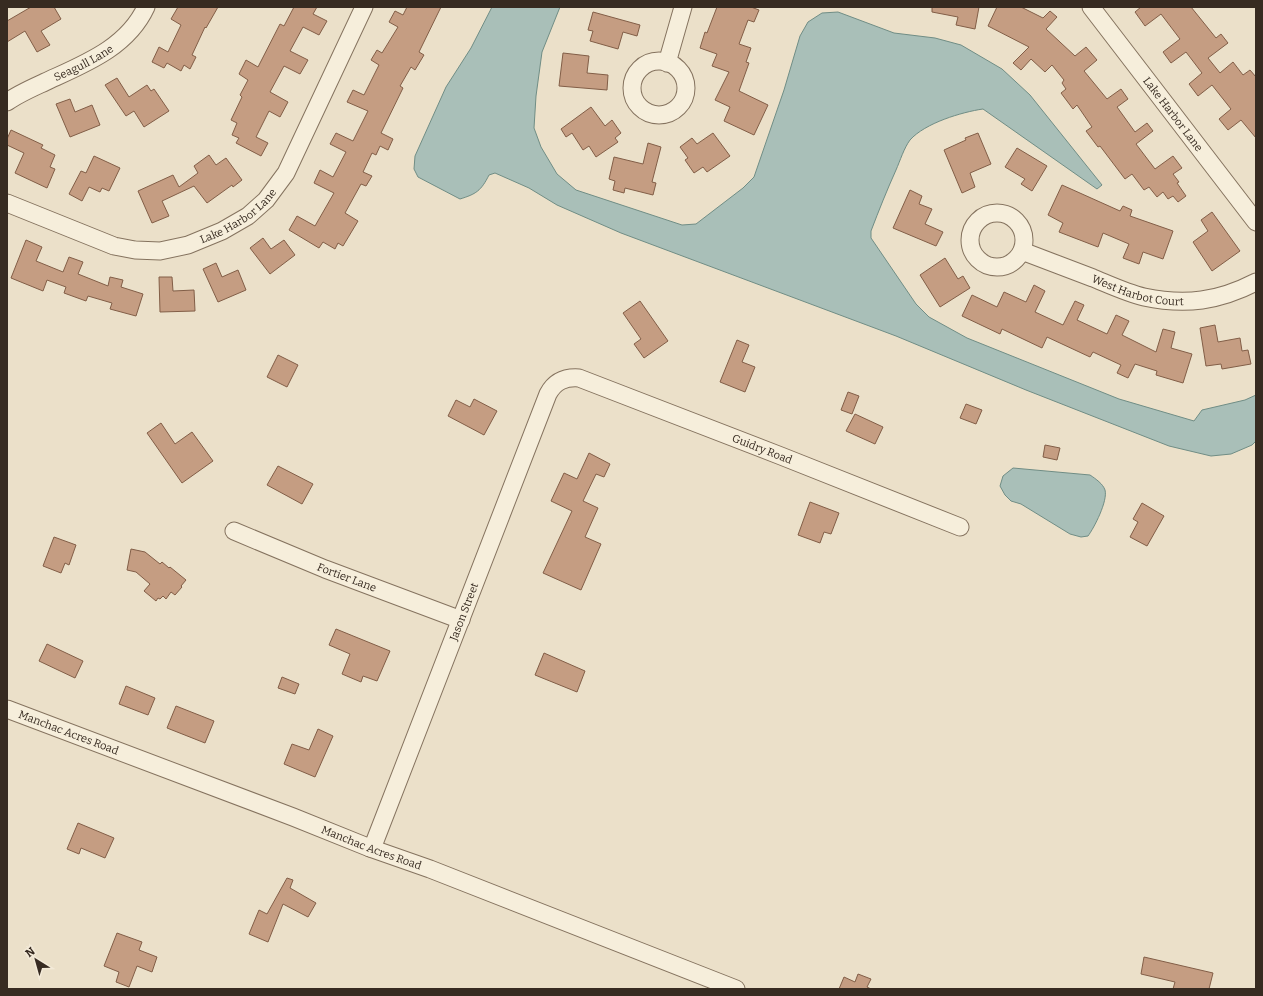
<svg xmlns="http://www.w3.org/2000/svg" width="1263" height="996" font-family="Bitter,serif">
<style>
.water{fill:#a9bfb8;stroke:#708d85}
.building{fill:#c59d82;stroke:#825e47}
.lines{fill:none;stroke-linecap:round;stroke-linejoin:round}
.minor-casing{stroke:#85735f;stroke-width:19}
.minor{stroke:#f6eedb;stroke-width:17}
.labels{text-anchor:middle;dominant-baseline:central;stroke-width:4;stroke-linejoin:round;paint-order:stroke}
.street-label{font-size:11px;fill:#372b21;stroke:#f3ead8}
</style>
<rect width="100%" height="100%" fill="#ebe0c9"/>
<path class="water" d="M 492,7 L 560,7 L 542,52 L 536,96 L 534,128 L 541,147 L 557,174 L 576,190 L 682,225 L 696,224 L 743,188 L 754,177 L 784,90 L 800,36 L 808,22 L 822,13 L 838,12 L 894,33 L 935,38 L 961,45 L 1002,69 L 1030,95 L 1102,185 L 1097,189 L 983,109 C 962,112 925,123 910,140 C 904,148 900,161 896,170 C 887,190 879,210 871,231 L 871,238 L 916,304 L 929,317 L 967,338 L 1119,399 L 1194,421 L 1202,410 L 1245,400 L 1256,395 L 1256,441 L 1252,445 L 1231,454 L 1211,456 L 1169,446 L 1026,390 L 896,336 L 621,233 L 557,205 L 529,188 L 495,173 L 489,175 C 481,191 476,194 460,199 L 418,177 L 414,169 L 415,156 L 446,87 L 471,48 Z
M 1013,468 L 1090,475 C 1096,479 1103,484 1105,490 C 1108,501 1094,528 1088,536 L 1081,537 L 1070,534 L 1021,504 L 1011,501 L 1005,495 L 1000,486 L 1003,476 Z"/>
<path class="building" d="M 31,7 L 54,7 L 61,19 L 41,31 L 50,45 L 37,52 L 25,31 L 7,42 L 7,21 Z
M 178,7 L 218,7 L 206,28 L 205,27 L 192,55 L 196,57 L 190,69 L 184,65 L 181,71 L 167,63 L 164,68 L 152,62 L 159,47 L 168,52 L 181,25 L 171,19 Z
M 294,7 L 317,7 L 313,14 L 327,21 L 319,35 L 303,27 L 290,51 L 308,60 L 300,74 L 284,66 L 270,92 L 288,102 L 280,117 L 269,111 L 256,137 L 268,143 L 261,156 L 236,143 L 239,138 L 232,135 L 237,123 L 231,120 L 242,97 L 240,95 L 248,80 L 239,74 L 246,60 L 258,67 L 280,24 L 284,26 Z
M 407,7 L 441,7 L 419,52 L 424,55 L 415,70 L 411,67 L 400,86 L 403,88 L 381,133 L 393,139 L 388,150 L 380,146 L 376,155 L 372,153 L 363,172 L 372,176 L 366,186 L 361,184 L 345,213 L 358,221 L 343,246 L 338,243 L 335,249 L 323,242 L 319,248 L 289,230 L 297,216 L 315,226 L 334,193 L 314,183 L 320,170 L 333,177 L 346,152 L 330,144 L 336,133 L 353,141 L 368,111 L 347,102 L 353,90 L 364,95 L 379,65 L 371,60 L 377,50 L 382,53 L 398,27 L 389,22 L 395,11 L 403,15 Z
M 717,7 L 751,7 L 759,10 L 754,22 L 748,20 L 739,44 L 751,48 L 746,62 L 749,63 L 739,91 L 768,105 L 754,135 L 724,121 L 730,107 L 715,100 L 729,72 L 712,66 L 717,54 L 700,48 L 705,32 L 707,33 Z
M 932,7 L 979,7 L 975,29 L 956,25 L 958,17 L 932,12 Z
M 997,7 L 1021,7 L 1043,18 L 1050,11 L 1057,17 L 1046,29 L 1075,56 L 1086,47 L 1097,60 L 1084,71 L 1107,99 L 1121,89 L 1128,99 L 1117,107 L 1135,132 L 1147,123 L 1153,131 L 1136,144 L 1155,169 L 1173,156 L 1182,168 L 1173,174 L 1179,182 L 1177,183 L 1186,196 L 1178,202 L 1173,196 L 1168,199 L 1163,192 L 1157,197 L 1149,187 L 1144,190 L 1132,174 L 1125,179 L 1100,146 L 1098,147 L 1086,131 L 1092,127 L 1077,105 L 1073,109 L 1061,93 L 1066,89 L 1062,83 L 1064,80 L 1052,65 L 1045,72 L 1031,59 L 1021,70 L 1013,63 L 1029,47 L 988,26 Z
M 1141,7 L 1191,7 L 1216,38 L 1221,34 L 1228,43 L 1208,58 L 1220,73 L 1233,62 L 1243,75 L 1250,70 L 1256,77 L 1256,138 L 1241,120 L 1228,130 L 1219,119 L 1231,109 L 1212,85 L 1198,96 L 1189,84 L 1202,73 L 1186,52 L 1171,63 L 1163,52 L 1180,39 L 1161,14 L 1145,26 L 1135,12 Z
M 593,12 L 640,25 L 637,36 L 623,32 L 618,49 L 590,41 L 593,31 L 588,30 Z
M 563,53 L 589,56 L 587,73 L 608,75 L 607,90 L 559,86 Z
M 117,78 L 129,97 L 147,85 L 151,91 L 154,89 L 169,111 L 144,127 L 134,111 L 126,116 L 105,85 Z
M 70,99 L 75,112 L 92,105 L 100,125 L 70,137 L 56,104 Z
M 591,107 L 605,126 L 612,120 L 621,133 L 615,138 L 618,142 L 596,157 L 589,146 L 583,150 L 572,133 L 566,137 L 561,129 Z
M 11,130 L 43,145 L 41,148 L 55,155 L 50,167 L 55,169 L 47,188 L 15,173 L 24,153 L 7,145 L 7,139 Z
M 713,133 L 730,156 L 707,172 L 703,167 L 694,173 L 685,160 L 688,158 L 680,147 L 692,138 L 697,144 Z
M 978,133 L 991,164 L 970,173 L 975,187 L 962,193 L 944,150 L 966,140 L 965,138 Z
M 648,143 L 661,147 L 652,182 L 656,183 L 653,195 L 625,188 L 624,193 L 613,190 L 615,181 L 609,179 L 614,157 L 643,164 Z
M 1017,148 L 1047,166 L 1032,191 L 1021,184 L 1025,179 L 1005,167 Z
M 209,155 L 216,165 L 226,158 L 242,180 L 233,187 L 232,185 L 207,203 L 194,186 L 162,201 L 169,216 L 152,223 L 138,191 L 173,175 L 179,187 L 198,173 L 194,166 Z
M 94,156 L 120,168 L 109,191 L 102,188 L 100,192 L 89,187 L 82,201 L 69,194 L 81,171 L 86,173 Z
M 1062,185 L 1120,211 L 1123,206 L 1132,210 L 1130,216 L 1173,231 L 1163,259 L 1143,252 L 1139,264 L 1123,258 L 1129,244 L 1103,233 L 1098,247 L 1059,232 L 1063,223 L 1048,215 Z
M 910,190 L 922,196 L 919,204 L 932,209 L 925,224 L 943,232 L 936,246 L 893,228 Z
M 1212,212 L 1240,251 L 1212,271 L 1193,242 L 1208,231 L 1201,220 Z
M 263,238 L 271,249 L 284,240 L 295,255 L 270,274 L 250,248 Z
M 26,240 L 42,247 L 36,261 L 63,272 L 69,257 L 83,262 L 78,274 L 108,286 L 110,277 L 123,280 L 121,287 L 143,294 L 136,316 L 110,309 L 112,303 L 88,296 L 86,301 L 64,293 L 66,287 L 47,280 L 43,291 L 11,278 Z
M 945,258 L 958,279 L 963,276 L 970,288 L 940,307 L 920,275 Z
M 216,263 L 222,277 L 238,270 L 246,290 L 218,302 L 203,269 Z
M 159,277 L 172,277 L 173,291 L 194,290 L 195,311 L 160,312 Z
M 1034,285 L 1045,291 L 1035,312 L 1063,325 L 1075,301 L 1084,305 L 1077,320 L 1107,334 L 1116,315 L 1129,321 L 1122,335 L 1156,352 L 1163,329 L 1175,332 L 1171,348 L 1192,354 L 1183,383 L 1156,375 L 1157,371 L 1135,364 L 1128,378 L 1117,373 L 1121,365 L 1093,352 L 1090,357 L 1047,337 L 1042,348 L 1002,329 L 1000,334 L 962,316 L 972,295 L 997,307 L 1004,292 L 1026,302 Z
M 640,301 L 668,341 L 644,358 L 634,344 L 641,339 L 623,313 Z
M 1215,325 L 1218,342 L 1240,338 L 1242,351 L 1248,350 L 1251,364 L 1222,369 L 1221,364 L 1206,366 L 1200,328 Z
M 737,340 L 749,345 L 742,362 L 755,367 L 745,392 L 720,382 Z
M 278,355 L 298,365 L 287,387 L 267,377 Z
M 848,392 L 859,396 L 852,414 L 841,410 Z
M 474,399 L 497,411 L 484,435 L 448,416 L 456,400 L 470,407 Z
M 966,404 L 982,410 L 976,424 L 960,418 Z
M 855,414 L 883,427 L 875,444 L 846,431 Z
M 161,423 L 175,444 L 192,432 L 213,461 L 182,483 L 147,433 Z
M 1045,445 L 1060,448 L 1057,460 L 1043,457 Z
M 589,453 L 610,464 L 604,477 L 596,474 L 583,501 L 598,508 L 585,537 L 601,544 L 581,590 L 543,573 L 572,511 L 551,501 L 564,473 L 577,479 Z
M 278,466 L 313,484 L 302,504 L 267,485 Z
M 810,502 L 839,513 L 831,534 L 824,532 L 820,543 L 798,535 Z
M 1142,503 L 1164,516 L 1147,546 L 1130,537 L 1138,522 L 1133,519 Z
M 54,537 L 76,545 L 69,565 L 65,563 L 61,573 L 43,566 Z
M 131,549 L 145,552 L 160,564 L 162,562 L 169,568 L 170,567 L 186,580 L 181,586 L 182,587 L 175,595 L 171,592 L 166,599 L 163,596 L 160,599 L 158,598 L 156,601 L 144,591 L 150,584 L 136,572 L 127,570 Z
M 336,629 L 390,651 L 377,681 L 363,676 L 361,682 L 342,674 L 350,654 L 329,645 Z
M 47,644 L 83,661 L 75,678 L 39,661 Z
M 544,653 L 585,671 L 577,692 L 535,675 Z
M 282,677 L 299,684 L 295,694 L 278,688 Z
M 126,686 L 155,698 L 148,715 L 119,704 Z
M 176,706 L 214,721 L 205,743 L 167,728 Z
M 318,729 L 333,736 L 315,777 L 284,764 L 292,744 L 309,750 Z
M 78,823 L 114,838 L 105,858 L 81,848 L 79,854 L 67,849 Z
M 287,878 L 293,880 L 290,888 L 316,903 L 308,917 L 283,904 L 268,942 L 249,934 L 259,910 L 267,914 Z
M 117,933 L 142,942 L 139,950 L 157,957 L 152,972 L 137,966 L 129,987 L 116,982 L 119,972 L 104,966 Z
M 1144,957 L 1213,973 L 1209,989 L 1173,989 L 1175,982 L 1141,974 Z
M 858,974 L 871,979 L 867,987 L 871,989 L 839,989 L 844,977 L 855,982 Z"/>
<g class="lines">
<g class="minor-casing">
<g id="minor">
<path id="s1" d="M 1091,7 L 1256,222"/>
<circle cx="659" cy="88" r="27"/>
<path d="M 667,63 L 683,7"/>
<path id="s2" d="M 7,102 C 18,94 32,88 45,82 C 84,64 127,48 146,7"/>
<path id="s3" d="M 7,203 L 114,246 L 135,250 L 160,251 L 188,245 L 222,231 L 248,216 L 266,200 L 286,173 L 364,7"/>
<circle cx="997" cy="240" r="27"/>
<path id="s4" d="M 1022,251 C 1046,260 1069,269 1093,278 C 1110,285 1127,293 1144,297 C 1186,306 1219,301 1256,282"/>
<path id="s5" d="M 234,531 L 325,569 L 461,620"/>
<path id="s6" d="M 7,709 L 293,817 L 370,848 L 430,869 L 736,989"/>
<path id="s7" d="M 370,848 L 373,846 L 548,394 C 555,381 565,377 579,378 L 781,456 L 960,527"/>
</g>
</g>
<use href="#minor" class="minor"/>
</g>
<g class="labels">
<g class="street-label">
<text stroke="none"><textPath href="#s2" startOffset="86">Seagull Lane</textPath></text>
<text stroke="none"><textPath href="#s1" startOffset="135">Lake Harbor Lane</textPath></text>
<text stroke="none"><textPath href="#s3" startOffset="249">Lake Harbor Lane</textPath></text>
<text stroke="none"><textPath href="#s4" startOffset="123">West Harbot Court</textPath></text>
<text stroke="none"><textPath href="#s7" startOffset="722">Guidry Road</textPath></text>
<text stroke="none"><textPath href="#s5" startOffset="122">Fortier Lane</textPath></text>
<text stroke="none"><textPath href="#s7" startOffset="255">Jason Street</textPath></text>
<text stroke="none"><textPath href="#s6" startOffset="66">Manchac Acres Road</textPath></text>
<text stroke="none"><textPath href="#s6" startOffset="390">Manchac Acres Road</textPath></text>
</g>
</g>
<rect width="1263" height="996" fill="none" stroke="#372b21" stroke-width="16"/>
<g transform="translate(36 960) rotate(323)" stroke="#f3ead8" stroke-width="3" paint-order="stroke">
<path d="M0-3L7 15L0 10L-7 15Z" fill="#372b21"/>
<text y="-6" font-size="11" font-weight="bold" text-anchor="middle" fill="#372b21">N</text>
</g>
</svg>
